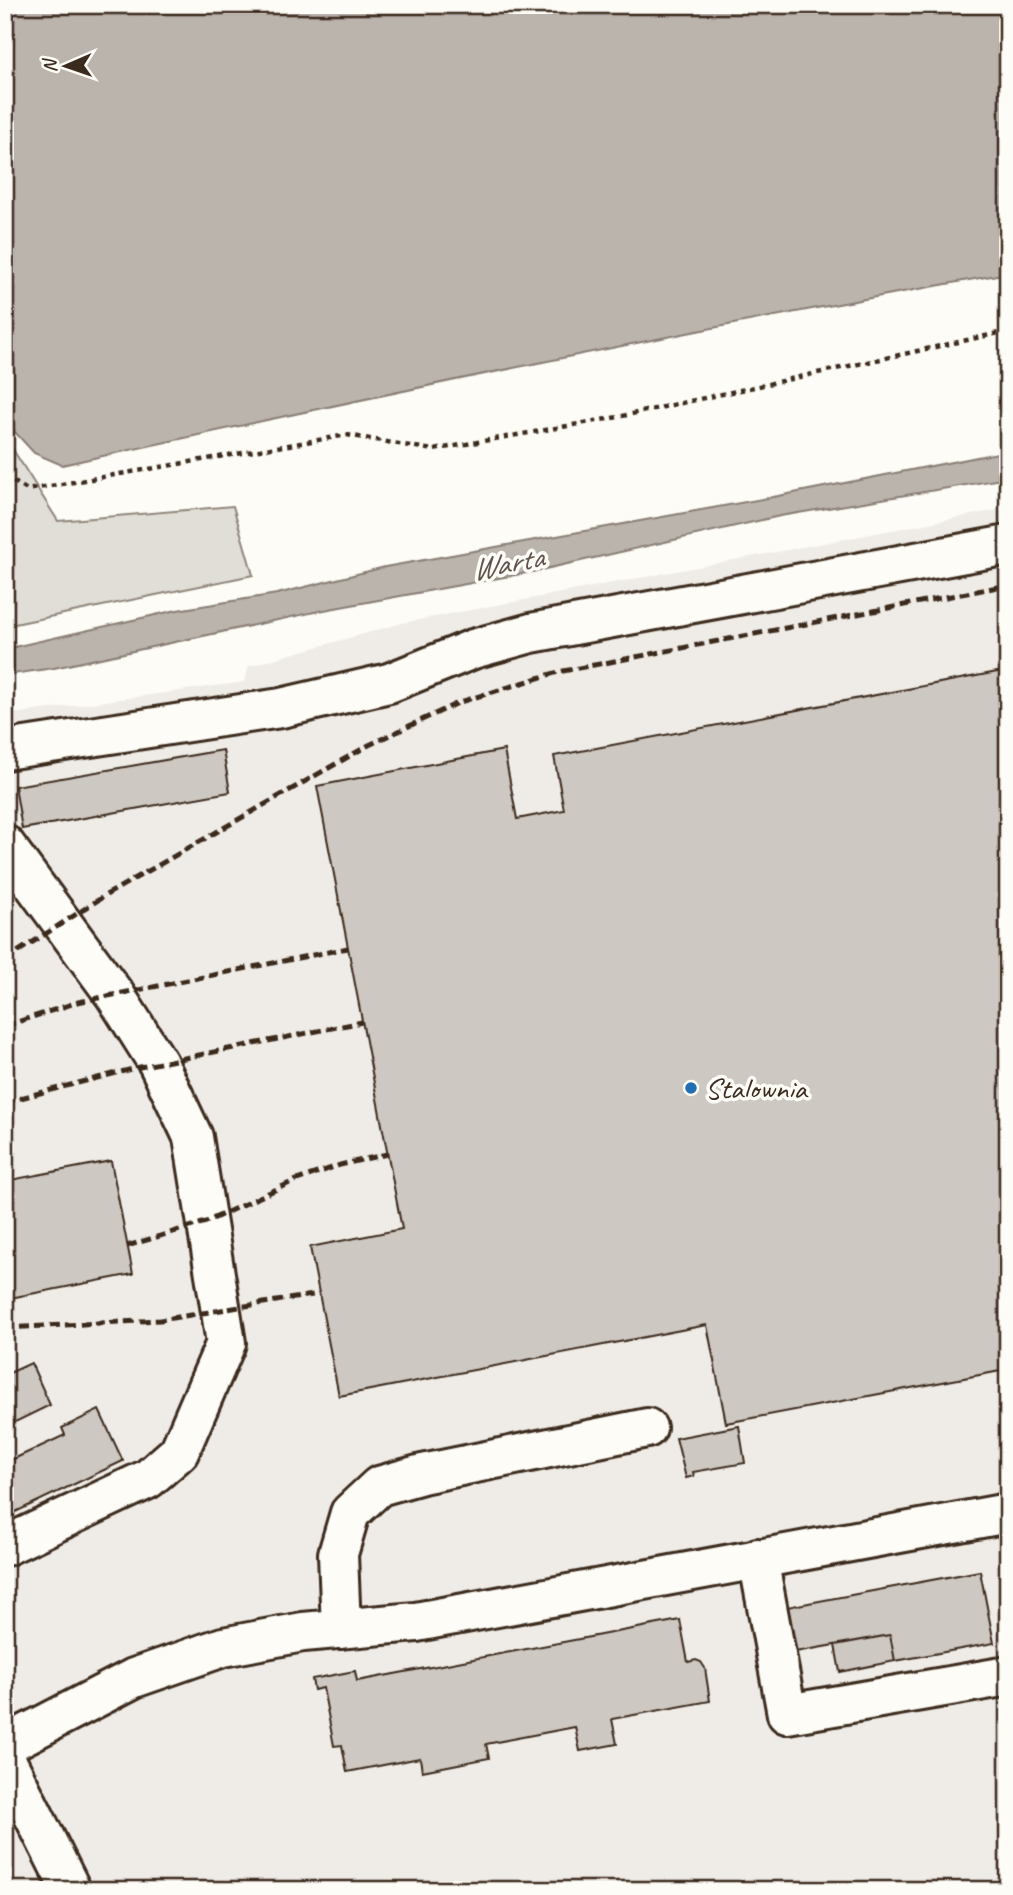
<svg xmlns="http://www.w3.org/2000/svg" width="1013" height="1895" font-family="Caveat,sans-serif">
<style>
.built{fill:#efece7}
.green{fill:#e1ded7;stroke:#8e847a;stroke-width:2}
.water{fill:#bbb4ad;stroke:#887d74;stroke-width:2}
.building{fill:#cdc8c2;stroke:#3b2a1e;stroke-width:2}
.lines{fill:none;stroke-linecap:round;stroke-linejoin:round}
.minor-casing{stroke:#3b2a1e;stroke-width:44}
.path{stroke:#3b2a1e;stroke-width:4.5;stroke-dasharray:5 5;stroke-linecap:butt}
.minor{stroke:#fdfcf7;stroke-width:38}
.rail{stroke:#3b2a1e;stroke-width:5;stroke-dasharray:10 5;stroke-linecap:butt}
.poi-dot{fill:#1f6fb2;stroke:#fdfcf7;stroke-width:2.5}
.labels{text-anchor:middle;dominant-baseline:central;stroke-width:7;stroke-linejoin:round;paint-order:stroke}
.poi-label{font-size:30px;fill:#3b2a1e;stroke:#fdfcf7;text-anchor:start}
.water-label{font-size:32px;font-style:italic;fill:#615349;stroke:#fdfcf7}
</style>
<rect width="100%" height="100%" fill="#fdfcf7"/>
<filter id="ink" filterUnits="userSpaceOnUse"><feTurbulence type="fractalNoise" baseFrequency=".0143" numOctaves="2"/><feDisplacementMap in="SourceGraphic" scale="14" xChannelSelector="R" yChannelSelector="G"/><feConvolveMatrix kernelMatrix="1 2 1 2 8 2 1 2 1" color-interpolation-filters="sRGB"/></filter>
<g filter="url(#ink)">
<path class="built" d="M 1008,508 L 1008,1890 L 5,1890 L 5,715 L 244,682 L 249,666 L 402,623 Z"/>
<path class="green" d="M 5,437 L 58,521 L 233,506 L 253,575 L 5,626 Z"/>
<path class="water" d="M 5,5 L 1008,5 L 1008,273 C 691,329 376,395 62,465 L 34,453 L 5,421 Z
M 1008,451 L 1008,478 L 780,516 L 532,572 L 324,610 L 54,668 L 5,675 L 5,649 L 177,610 L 277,594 L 385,567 L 773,497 Z"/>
<path class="building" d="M 1008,670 L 1008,1379 L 1006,1370 L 726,1423 L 707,1325 L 339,1396 L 310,1247 L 402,1229 L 317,786 L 504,750 L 517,819 L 564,810 L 554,756 Z
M 223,750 L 230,792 L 22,829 L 15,786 Z
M 111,1161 L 133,1274 L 5,1299 L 5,1181 Z
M 31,1363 L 50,1405 L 5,1427 L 5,1375 Z
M 99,1410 L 123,1461 L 5,1517 L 5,1463 L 65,1435 L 62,1428 Z
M 739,1426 L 745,1463 L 693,1472 L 694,1476 L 686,1478 L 676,1438 Z
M 980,1571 L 994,1643 L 895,1661 L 890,1635 L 795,1652 L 787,1607 Z
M 680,1620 L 688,1662 L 696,1660 L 701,1662 L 705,1668 L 710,1701 L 612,1719 L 617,1744 L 580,1751 L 575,1727 L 486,1744 L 489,1758 L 422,1771 L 420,1758 L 347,1772 L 342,1745 L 334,1746 L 323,1688 L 314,1690 L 312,1679 L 355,1671 L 357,1681 Z
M 890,1635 L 895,1661 L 840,1672 L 835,1645 Z"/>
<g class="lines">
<g class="minor-casing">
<path id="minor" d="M 5,750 L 281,708 L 389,683 L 473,649 L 531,633 L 1008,545
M 5,845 L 115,995 L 158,1063 L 193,1137 L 226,1343 L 179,1452 L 148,1479 L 5,1546
M 758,1558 L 787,1714 L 1008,1676
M 341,1629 L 338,1554 L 350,1513 L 379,1486 L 422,1474 L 647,1428
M 5,1745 L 134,1678 L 223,1647 L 303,1632 L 416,1622 L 1008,1513
M 5,1758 L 71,1890"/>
</g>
<path class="path" d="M 5,476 L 27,490 L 347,435 L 433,450 L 618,417 L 1008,331"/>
<use href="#minor" class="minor"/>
<path class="rail" d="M 5,960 L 106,895 L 369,745 L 460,702 L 558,672 L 1008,585
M 5,1026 L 78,1002 L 348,948
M 5,1102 L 140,1067 L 362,1022
M 127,1246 L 206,1222 L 294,1181 L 340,1165 L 387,1154
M 5,1328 L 160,1320 L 319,1294"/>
</g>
</g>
<circle class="poi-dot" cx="691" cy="1088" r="7"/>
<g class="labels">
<g class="poi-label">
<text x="705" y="1088">Stalownia</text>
</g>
<g class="water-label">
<text transform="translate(507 563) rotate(-11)">Warta</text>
</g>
</g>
<rect width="1013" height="1895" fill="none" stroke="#fdfcf7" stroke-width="28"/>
<rect x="14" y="14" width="985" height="1867" fill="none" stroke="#3b2a1e" stroke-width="2.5" filter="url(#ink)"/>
<g transform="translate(66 66) rotate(268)" stroke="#fdfcf7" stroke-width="5" paint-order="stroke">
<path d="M0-5L12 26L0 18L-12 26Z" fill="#3b2a1e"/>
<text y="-10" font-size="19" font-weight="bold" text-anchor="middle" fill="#3b2a1e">N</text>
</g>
</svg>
